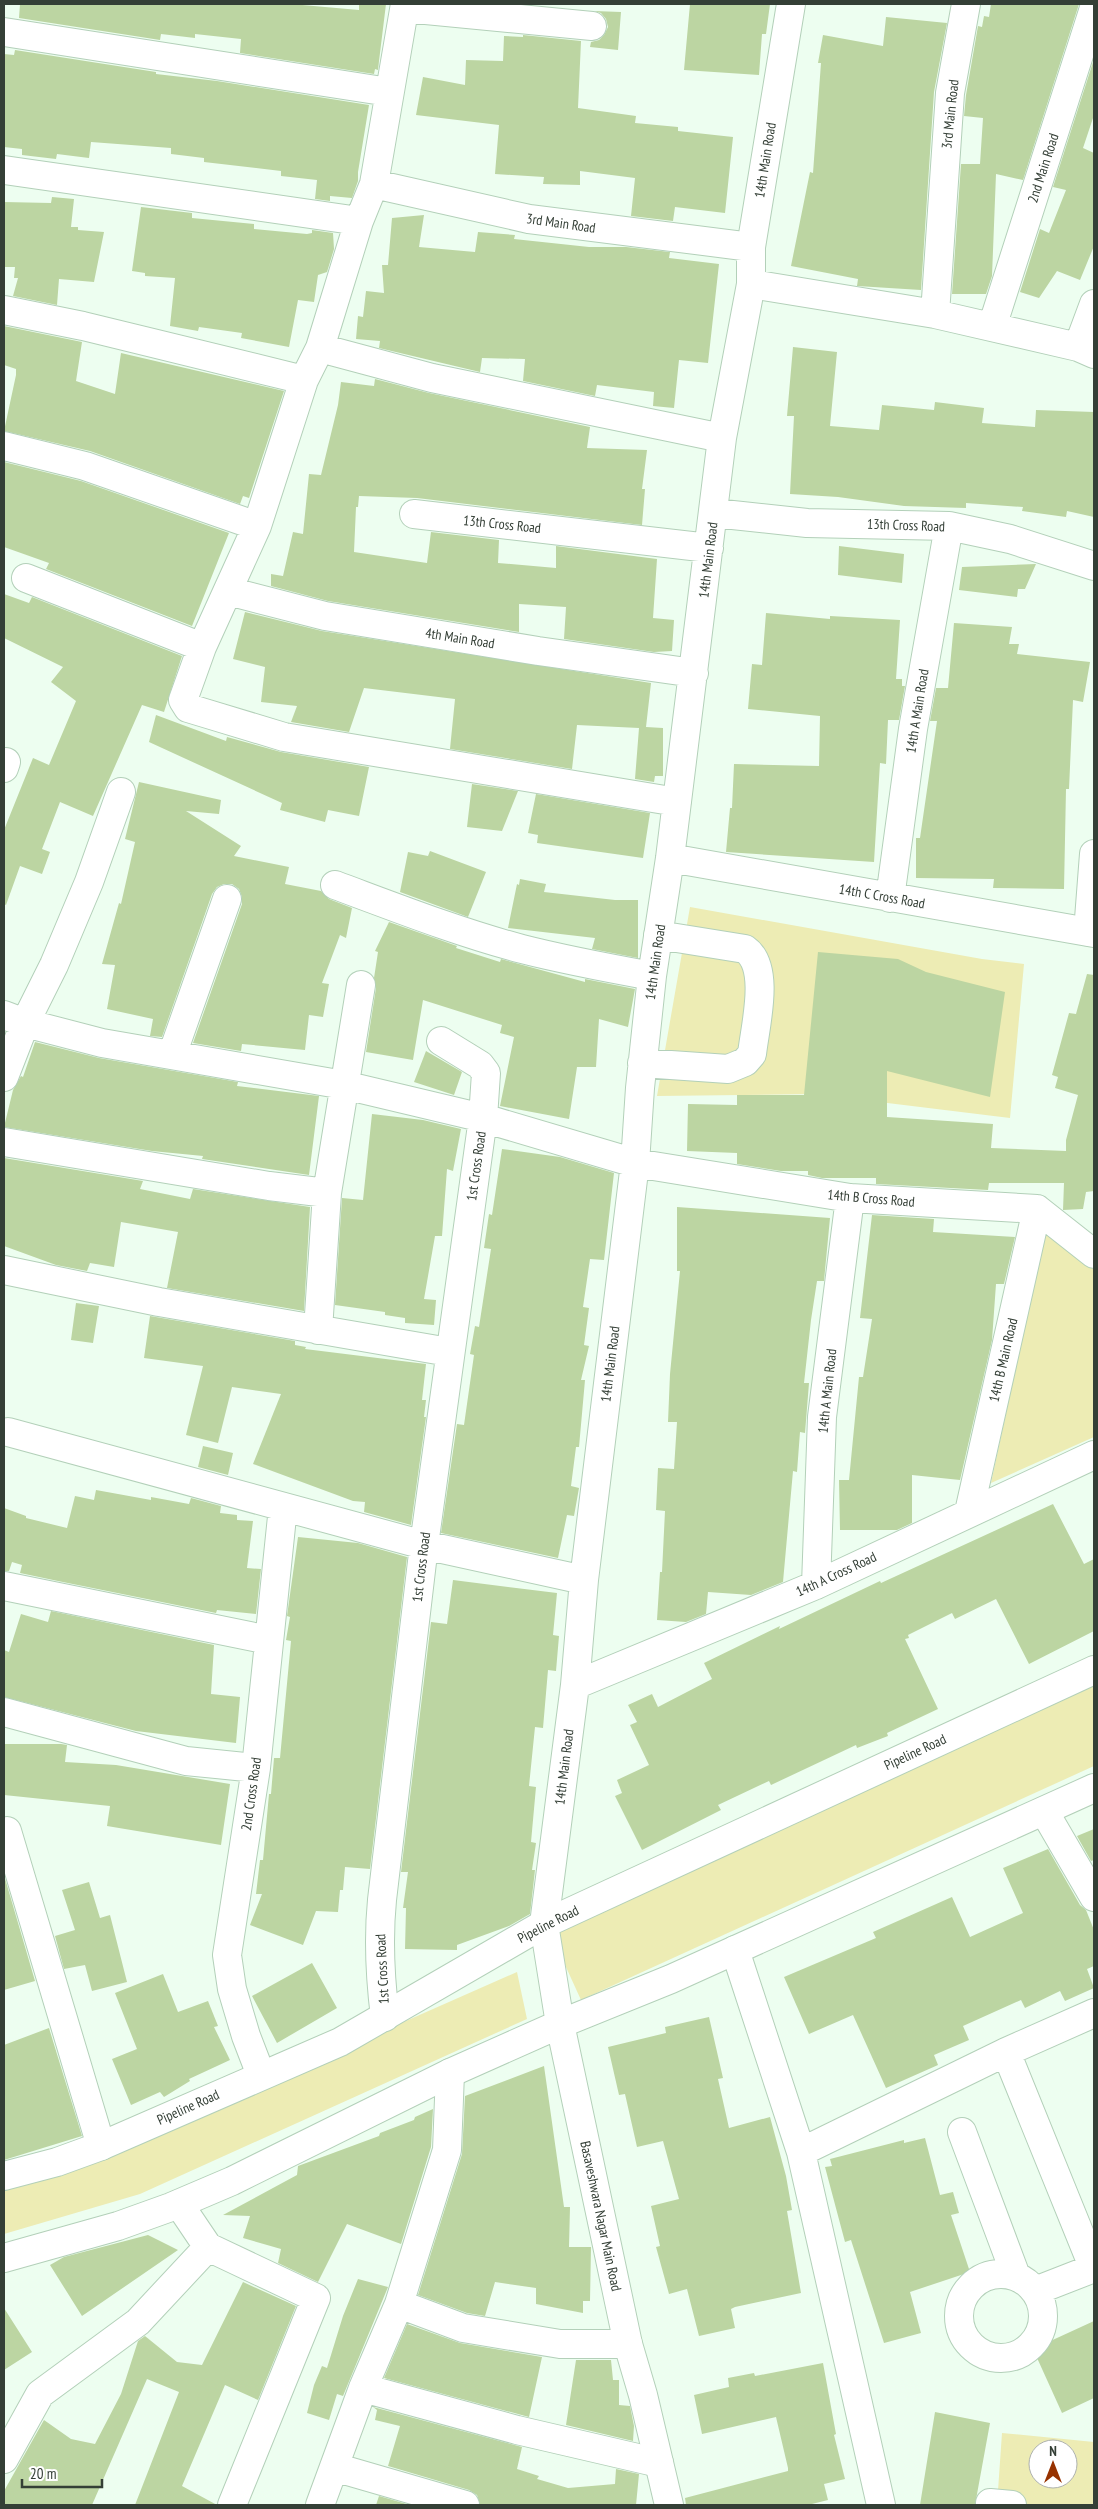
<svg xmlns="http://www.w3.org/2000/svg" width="1098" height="2509" font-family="'PT Sans Narrow',sans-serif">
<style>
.green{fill:#edecb4;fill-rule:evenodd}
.building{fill:#bcd5a2}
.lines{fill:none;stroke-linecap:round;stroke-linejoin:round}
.minor-casing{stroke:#b3d0b9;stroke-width:30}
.major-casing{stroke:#b3d0b9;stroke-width:30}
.minor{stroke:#fff;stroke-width:28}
.major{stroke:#fff;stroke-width:28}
.labels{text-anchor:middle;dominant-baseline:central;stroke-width:4;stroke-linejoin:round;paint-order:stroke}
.street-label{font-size:14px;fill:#343f36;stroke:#fff}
</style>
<rect width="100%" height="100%" fill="#edfef0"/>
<path class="green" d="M 690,907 L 982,959 L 1024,964 L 1010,1118 L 814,1094 L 657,1096 Z
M 1045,1232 L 1094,1270 L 1094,1437 L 991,1483 Z
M 1094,1683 L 1094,1766 L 581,2000 L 550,1932 Z
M 517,1972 L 527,2019 L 140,2194 L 4,2234 L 4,2185 L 75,2167 Z
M 1002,2433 L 1094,2442 L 1094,2505 L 997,2505 ZM 1038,2449 L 1068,2449 L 1068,2479 L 1038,2479 Z"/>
<path class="building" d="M 20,4 L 291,4 L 359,10 L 359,4 L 386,4 L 379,61 L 378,70 L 375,69 L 374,74 L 240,53 L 241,39 L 195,34 L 195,38 L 161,34 L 160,40 L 19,18 Z
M 690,4 L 770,4 L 766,34 L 762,34 L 759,75 L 684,70 Z
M 991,4 L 1079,4 L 1023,180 L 996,174 L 992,276 L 986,294 L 952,294 L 961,164 L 980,164 L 983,118 L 964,116 L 966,95 L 978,26 L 982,27 L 984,16 L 989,17 Z
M 594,11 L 621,12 L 618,50 L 590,47 L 591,42 L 599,40 L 604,35 L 608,27 L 606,19 L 601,13 Z
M 886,17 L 947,23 L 934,92 L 921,290 L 857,286 L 858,279 L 791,266 L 810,172 L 813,173 L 821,63 L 818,63 L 823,35 L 883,46 Z
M 523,35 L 581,41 L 578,108 L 636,116 L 635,123 L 678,127 L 678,131 L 733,137 L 725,213 L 675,207 L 673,221 L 631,216 L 635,178 L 580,171 L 580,185 L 543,184 L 544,177 L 495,174 L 499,125 L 416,115 L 423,77 L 465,85 L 466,60 L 503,61 L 504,36 L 523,37 Z
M 15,50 L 156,72 L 156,74 L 217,81 L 369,105 L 358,172 L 358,181 L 352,198 L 330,196 L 330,201 L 315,199 L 317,180 L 281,176 L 281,171 L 204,162 L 204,158 L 171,154 L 171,148 L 91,142 L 89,158 L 57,154 L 56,159 L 22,155 L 22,149 L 4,147 L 4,54 L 14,55 Z
M 1094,59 L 1094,115 L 1083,148 L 1094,153 L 1094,246 L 1080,280 L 1057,271 L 1039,298 L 1020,292 L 1040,229 L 1049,233 L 1066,190 L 1053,187 Z
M 52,197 L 74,199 L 71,227 L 78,227 L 78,230 L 104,232 L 94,282 L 59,279 L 57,305 L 13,296 L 18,278 L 14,278 L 15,267 L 4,267 L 4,202 L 51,203 Z
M 141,207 L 192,213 L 192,218 L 254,224 L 254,229 L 307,234 L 312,233 L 312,230 L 333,233 L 334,249 L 327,272 L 318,275 L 314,302 L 298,300 L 289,347 L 241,338 L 242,333 L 199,327 L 198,331 L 170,326 L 175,278 L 145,276 L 145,273 L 132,271 Z
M 424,215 L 419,247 L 475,252 L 478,232 L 515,235 L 514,239 L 589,247 L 626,247 L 670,252 L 669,258 L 719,264 L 708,363 L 679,360 L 674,408 L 653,406 L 654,392 L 597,385 L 595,396 L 523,381 L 525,359 L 482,358 L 480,372 L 379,348 L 380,341 L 356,339 L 358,316 L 363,317 L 366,291 L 384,293 L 382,265 L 388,265 L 392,218 Z
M 4,326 L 82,342 L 76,381 L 115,394 L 121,353 L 284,391 L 249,498 L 243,496 L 240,504 L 90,451 L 4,431 L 16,375 L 16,369 L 4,365 Z
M 793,347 L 837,352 L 830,426 L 879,430 L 882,405 L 934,410 L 935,402 L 984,408 L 982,423 L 1035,427 L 1036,410 L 1094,412 L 1094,517 L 1067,511 L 1066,517 L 1022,511 L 1023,507 L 966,503 L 966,508 L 904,506 L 838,497 L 790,494 L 794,416 L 787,416 Z
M 375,379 L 429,393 L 590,427 L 587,448 L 647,450 L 642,489 L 645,489 L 642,525 L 417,498 L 359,496 L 358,507 L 356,507 L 354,552 L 427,563 L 431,532 L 499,540 L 498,563 L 556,568 L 556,546 L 657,559 L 653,618 L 674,620 L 672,651 L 654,652 L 564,639 L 566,607 L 519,604 L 519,632 L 328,601 L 271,586 L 271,574 L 283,576 L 293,532 L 303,534 L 309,474 L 321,475 L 338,405 L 341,382 L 374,386 Z
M 4,462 L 81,481 L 229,533 L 192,626 L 46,569 L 49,563 L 4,547 Z
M 839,546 L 904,554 L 902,583 L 838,575 Z
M 1036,564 L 1025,589 L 1018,589 L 1017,597 L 959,590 L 962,567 Z
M 4,594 L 29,603 L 32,597 L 182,656 L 164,712 L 142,705 L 93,816 L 60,802 L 42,849 L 50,852 L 42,874 L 20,866 L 6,905 L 4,904 L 4,830 L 33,758 L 49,765 L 76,701 L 51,682 L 63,667 L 4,638 Z
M 245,612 L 322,631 L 651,683 L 646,727 L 663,728 L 663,776 L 655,776 L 654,782 L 635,779 L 639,728 L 577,725 L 572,769 L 450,749 L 455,699 L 364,688 L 349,732 L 291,722 L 297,706 L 261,702 L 265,667 L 233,659 Z
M 766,613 L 830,619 L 830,616 L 900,620 L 896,679 L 902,679 L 902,686 L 905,686 L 899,720 L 888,720 L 886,764 L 880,763 L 874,862 L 726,852 L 730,808 L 732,808 L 734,764 L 819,766 L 820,716 L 748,709 L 752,664 L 762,665 Z
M 954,623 L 1012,627 L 1009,644 L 1019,644 L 1017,654 L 1090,662 L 1083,702 L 1073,700 L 1069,789 L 1066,789 L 1064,889 L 993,888 L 994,879 L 916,878 L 916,838 L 920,838 L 937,721 L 930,721 L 936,688 L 948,688 Z
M 156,715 L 226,741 L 227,737 L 281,752 L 369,767 L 359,816 L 328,810 L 325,822 L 280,810 L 282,803 L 149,742 Z
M 139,782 L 221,800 L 219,814 L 186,811 L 241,846 L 234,856 L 289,867 L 285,884 L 321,891 L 329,899 L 352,908 L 346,938 L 340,935 L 322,983 L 329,984 L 323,1017 L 309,1015 L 305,1050 L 242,1044 L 241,1051 L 193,1043 L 242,904 L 242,897 L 239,889 L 232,884 L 224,884 L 217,887 L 212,894 L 162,1037 L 150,1036 L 153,1019 L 107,1009 L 115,965 L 102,964 L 119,903 L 121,904 L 135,842 L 125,839 Z
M 472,784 L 518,791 L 502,831 L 467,827 Z
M 536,794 L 650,813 L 643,858 L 537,843 L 538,835 L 528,833 Z
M 430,851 L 486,872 L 468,917 L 400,892 L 408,852 L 428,856 Z
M 520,879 L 546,884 L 544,892 L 615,900 L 638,900 L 638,958 L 592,949 L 595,938 L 508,928 L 517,884 L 519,885 Z
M 389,922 L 457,946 L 456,948 L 500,962 L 501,959 L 585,982 L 585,979 L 635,989 L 628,1027 L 599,1019 L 596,1067 L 577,1067 L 569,1119 L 500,1106 L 514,1037 L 500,1033 L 502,1025 L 423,1000 L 413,1060 L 366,1052 L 376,988 L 374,978 L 378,952 L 375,951 Z
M 818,952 L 898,959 L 926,972 L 1005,992 L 990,1097 L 887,1071 L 887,1117 L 993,1124 L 991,1148 L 1066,1151 L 1066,1140 L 1078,1095 L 1055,1088 L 1058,1077 L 1052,1075 L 1069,1013 L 1076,1014 L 1087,974 L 1094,975 L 1094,1191 L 1086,1192 L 1083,1209 L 1063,1210 L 1064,1183 L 989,1183 L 988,1190 L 876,1184 L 876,1178 L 822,1178 L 808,1175 L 808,1171 L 781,1171 L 737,1164 L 737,1153 L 687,1151 L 688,1104 L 737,1105 L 737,1095 L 804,1095 Z
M 35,1042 L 99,1058 L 238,1082 L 237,1086 L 319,1096 L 309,1175 L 202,1159 L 203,1156 L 152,1151 L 4,1127 L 13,1090 L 21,1076 L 23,1077 Z
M 426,1051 L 462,1072 L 454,1095 L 414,1082 Z
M 372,1114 L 423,1120 L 461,1129 L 453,1171 L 447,1169 L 442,1236 L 435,1236 L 424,1299 L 436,1300 L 434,1325 L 405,1323 L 405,1318 L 385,1315 L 385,1312 L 335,1305 L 342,1198 L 363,1200 Z
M 502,1149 L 560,1157 L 614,1173 L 604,1260 L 590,1259 L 583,1307 L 589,1308 L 584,1345 L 589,1346 L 581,1380 L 585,1380 L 579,1447 L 576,1447 L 571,1486 L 579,1488 L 574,1516 L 567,1515 L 558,1558 L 441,1533 L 457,1424 L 464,1425 L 474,1355 L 470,1354 L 475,1326 L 479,1327 L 491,1249 L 484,1248 L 489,1214 L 492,1215 Z
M 4,1158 L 143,1181 L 140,1189 L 190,1199 L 193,1189 L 310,1207 L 304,1311 L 167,1288 L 178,1232 L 121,1222 L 114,1267 L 90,1263 L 87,1271 L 56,1265 L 4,1246 Z
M 677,1207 L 830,1218 L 824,1281 L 817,1281 L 811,1320 L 804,1383 L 809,1383 L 805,1433 L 800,1432 L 797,1472 L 793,1471 L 783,1582 L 751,1595 L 708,1592 L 706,1614 L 686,1622 L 657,1620 L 660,1572 L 662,1572 L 665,1511 L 656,1510 L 658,1468 L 674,1469 L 677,1422 L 668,1422 L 670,1374 L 680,1271 L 677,1271 Z
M 872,1215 L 934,1219 L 933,1232 L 1015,1237 L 1004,1284 L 996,1284 L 992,1340 L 960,1480 L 912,1475 L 912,1523 L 897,1530 L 840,1530 L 839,1480 L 849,1480 L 859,1377 L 863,1377 L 872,1319 L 860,1318 Z
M 76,1303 L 99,1306 L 93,1343 L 71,1340 Z
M 150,1316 L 295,1341 L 295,1345 L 306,1347 L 305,1349 L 426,1364 L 422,1400 L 426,1400 L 424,1417 L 426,1417 L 411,1525 L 364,1512 L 365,1502 L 353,1501 L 253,1464 L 281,1394 L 232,1387 L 218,1443 L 186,1435 L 203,1366 L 144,1358 Z
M 203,1446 L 233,1453 L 228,1475 L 198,1467 Z
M 96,1490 L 151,1500 L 151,1497 L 189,1504 L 191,1498 L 221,1506 L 220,1513 L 237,1515 L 237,1520 L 253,1521 L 247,1568 L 261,1569 L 256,1614 L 217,1610 L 216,1613 L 58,1581 L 20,1573 L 22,1565 L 12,1562 L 9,1571 L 4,1571 L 4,1508 L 26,1516 L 26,1518 L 67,1528 L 75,1496 L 94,1500 Z
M 1053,1504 L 1084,1564 L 1094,1559 L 1094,1631 L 1029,1664 L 996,1599 L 955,1619 L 952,1613 L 908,1635 L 909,1638 L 905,1639 L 938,1709 L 887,1733 L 888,1736 L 857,1748 L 856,1745 L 771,1785 L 769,1781 L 718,1805 L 721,1810 L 642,1850 L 615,1796 L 622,1793 L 617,1780 L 649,1765 L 630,1725 L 637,1722 L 628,1705 L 652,1694 L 658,1707 L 712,1679 L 704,1663 L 780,1626 L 779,1629 L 880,1581 L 881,1583 Z
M 298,1537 L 358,1543 L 407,1557 L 370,1869 L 345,1867 L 343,1890 L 340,1890 L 338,1912 L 316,1911 L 303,1945 L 250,1925 L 262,1894 L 256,1894 L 260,1860 L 263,1860 L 269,1794 L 271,1794 L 274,1758 L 280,1758 L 291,1641 L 286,1640 L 290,1617 L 287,1616 Z
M 453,1580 L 557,1593 L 553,1635 L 559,1636 L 556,1671 L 548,1670 L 543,1728 L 535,1727 L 529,1786 L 536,1787 L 531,1842 L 536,1843 L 532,1870 L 535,1870 L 530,1914 L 509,1926 L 457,1945 L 457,1950 L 405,1949 L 406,1908 L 403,1908 L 408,1872 L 401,1872 L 431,1622 L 447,1624 Z
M 51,1611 L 214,1645 L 211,1694 L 240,1697 L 236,1743 L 136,1731 L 4,1697 L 4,1650 L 9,1652 L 21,1614 L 48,1622 Z
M 4,1744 L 61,1744 L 67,1745 L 65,1762 L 116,1765 L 230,1784 L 221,1845 L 107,1826 L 110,1806 L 4,1795 Z
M 1094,1829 L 1094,1860 L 1091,1861 L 1077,1836 Z
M 1048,1849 L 1080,1905 L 1086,1910 L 1094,1930 L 1094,1966 L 1087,1969 L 1094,1988 L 1065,2001 L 1060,1991 L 1025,2008 L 1021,2000 L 963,2026 L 969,2040 L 934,2055 L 938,2065 L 886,2088 L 853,2015 L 809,2034 L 784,1977 L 876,1938 L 873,1932 L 952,1897 L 970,1937 L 1023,1913 L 1003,1868 Z
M 4,1875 L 35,1981 L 4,1990 Z
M 89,1882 L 100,1918 L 110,1915 L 127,1982 L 92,1991 L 85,1965 L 64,1969 L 55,1936 L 75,1930 L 62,1890 Z
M 312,1963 L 337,2008 L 277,2043 L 252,1996 Z
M 163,1974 L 178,2012 L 208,2001 L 218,2026 L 214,2027 L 230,2060 L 189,2079 L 190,2081 L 164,2097 L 160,2092 L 131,2105 L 112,2059 L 137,2049 L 115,1993 Z
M 709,2017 L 723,2078 L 718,2079 L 729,2128 L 770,2117 L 786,2176 L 792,2210 L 787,2211 L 801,2293 L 735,2307 L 731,2309 L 735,2328 L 699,2336 L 687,2289 L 669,2294 L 656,2247 L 660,2246 L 651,2206 L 679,2199 L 663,2141 L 637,2147 L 625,2094 L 619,2095 L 608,2047 L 666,2033 L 665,2027 Z
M 49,2028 L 82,2136 L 4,2160 L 4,2045 Z
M 544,2066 L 564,2207 L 570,2207 L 569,2247 L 591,2247 L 590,2301 L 583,2301 L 583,2313 L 536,2304 L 536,2288 L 495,2282 L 485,2316 L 467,2313 L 418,2295 L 462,2154 L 465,2096 Z
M 433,2109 L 431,2147 L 401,2244 L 347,2224 L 318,2282 L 278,2263 L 281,2249 L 243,2238 L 250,2216 L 223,2215 L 297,2175 L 298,2166 L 379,2136 L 380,2133 L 414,2120 L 415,2117 Z
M 925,2138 L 940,2195 L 953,2192 L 959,2213 L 951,2215 L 970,2272 L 910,2292 L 921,2333 L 884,2343 L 851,2240 L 845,2242 L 825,2167 L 832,2166 L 830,2159 L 904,2140 L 904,2143 Z
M 148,2235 L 178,2250 L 82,2316 L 50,2265 L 64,2257 Z
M 358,2279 L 388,2287 L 343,2396 L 337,2394 L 329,2420 L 307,2413 L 314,2385 L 322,2366 L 327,2368 L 343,2316 Z
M 243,2282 L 296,2306 L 258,2400 L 225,2385 L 182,2486 L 217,2505 L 135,2505 L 179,2392 L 147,2379 L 92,2505 L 4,2505 L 4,2491 L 44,2420 L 71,2439 L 95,2444 L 121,2394 L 138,2341 L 145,2336 L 177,2362 L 202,2365 Z
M 4,2308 L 32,2352 L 4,2370 Z
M 1094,2321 L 1094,2398 L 1062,2413 L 1033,2349 Z
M 407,2324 L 460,2343 L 542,2357 L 529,2417 L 384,2378 Z
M 576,2360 L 611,2360 L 613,2380 L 619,2380 L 619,2405 L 630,2406 L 634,2426 L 633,2441 L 566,2425 Z
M 823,2363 L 836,2434 L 834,2435 L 845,2479 L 824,2484 L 828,2500 L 808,2505 L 686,2505 L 685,2498 L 788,2471 L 788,2468 L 776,2417 L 702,2434 L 694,2395 L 729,2387 L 728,2378 L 754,2373 L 755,2376 Z
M 373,2407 L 522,2447 L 517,2469 L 539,2476 L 537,2479 L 568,2488 L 615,2484 L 616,2469 L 639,2474 L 636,2505 L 480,2505 L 477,2495 L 469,2490 L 388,2466 L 400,2426 L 375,2420 L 377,2410 Z
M 935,2412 L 990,2423 L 975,2505 L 920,2505 Z
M 379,2496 L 410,2505 L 376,2505 Z"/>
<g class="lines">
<g class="minor-casing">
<path id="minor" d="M 405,4 L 374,184 L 359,221 L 320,348 L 304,380 L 257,526 L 202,647 L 183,700 L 188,708 L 284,737 L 677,802
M 405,8 L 592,26
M 4,32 L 389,92
M 4,170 L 359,221
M 374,184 L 529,219 L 751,247
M 751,284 L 935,314 L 1078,347 L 1094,354
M 4,310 L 83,326 L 304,380
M 935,314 L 950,93 L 966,4
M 992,327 L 1094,8
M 1078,347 L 1094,304
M 320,348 L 432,378 L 722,438
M 4,446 L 85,466 L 257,526
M 714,513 L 807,523 L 949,526 L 1010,539 L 1094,566
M 414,514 L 709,548
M 26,578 L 202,647
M 228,591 L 325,616 L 538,651 L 694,673
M 4,768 L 6,762
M 670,858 L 1094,933
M 335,885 C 397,908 458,932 522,949 C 565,960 608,968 652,976
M 890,898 L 913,729 L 949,526
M 1088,932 L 1094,854
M 4,1015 L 25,1023 L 102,1043 L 344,1085 L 483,1118 L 635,1163 L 850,1198 L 1037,1209 L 1094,1254
M 172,1055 L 227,899
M 642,1063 L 728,1069 L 745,1062 L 752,1054 C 755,1026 771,967 745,949 L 658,935
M 4,1077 L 25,1023 L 54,965 L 89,882 L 121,792
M 4,1142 L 269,1186 L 327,1193 L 361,985
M 4,1270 L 159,1302 L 449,1352
M 318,1330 L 327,1193
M 8,1432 L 424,1545 L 584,1580
M 969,1512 L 1037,1209
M 816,1585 L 822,1417 L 850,1198
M 4,1586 L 269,1640
M 575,1685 L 816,1585 L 1094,1455
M 4,1712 L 186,1761 L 256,1768
M 1044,1811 L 1094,1897
M 7,1831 L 101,2146
M 544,1924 L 575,1685 L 584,1580 L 635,1163 L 640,1088 L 652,976 L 670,858 L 722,438 L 751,284 L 751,247 L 791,4
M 735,1950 L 801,2152
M 385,2017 C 380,1977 378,1940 382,1900 L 424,1545 L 483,1118 L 486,1073 L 480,1065 L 441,1041
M 1006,2052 L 1094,2269
M 261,2075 L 246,2036 L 232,1989 L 227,1955 L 256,1768 L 283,1507
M 962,2132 L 1016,2276
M 179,2204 L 208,2247 L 316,2298 L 232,2505
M959 2316a42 42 0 1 1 84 0a42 42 0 1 1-84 0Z
M 1035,2291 L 1094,2268
M 399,2304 L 463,2328 L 560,2344 L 628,2344
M 363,2388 L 517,2430 L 659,2463
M 4,2459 L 40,2394 L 138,2322 L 208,2247
M 334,2467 L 465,2505
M 990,2503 L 1012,2505
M 320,2505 L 363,2388 L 399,2304 L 447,2150 L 450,2073
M 881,2505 L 801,2152 L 1006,2052 L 1094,2013"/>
</g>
<g class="major-casing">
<path id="major" d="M 544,1924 L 560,2024 L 628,2344 L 643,2395 L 669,2505
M 4,2176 L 57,2162 L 101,2146 L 340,2042 L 544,1924 L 1094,1670
M 4,2258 L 118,2226 L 171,2207 L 232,2181 L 450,2073 L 560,2024 L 671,1979 L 1094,1788"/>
</g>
<use href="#minor" class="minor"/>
<use href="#major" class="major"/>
</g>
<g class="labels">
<g class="street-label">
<text transform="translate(950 114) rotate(-84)">3rd Main Road</text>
<text transform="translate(765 160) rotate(-81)">14th Main Road</text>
<text transform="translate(1043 168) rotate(-72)">2nd Main Road</text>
<text transform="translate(561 223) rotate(8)">3rd Main Road</text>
<text transform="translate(502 524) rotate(6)">13th Cross Road</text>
<text transform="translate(906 525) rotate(2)">13th Cross Road</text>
<text transform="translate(708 560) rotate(-83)">14th Main Road</text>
<text transform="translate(460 638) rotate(9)">4th Main Road</text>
<text transform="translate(917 711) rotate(-81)">14th A Main Road</text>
<text transform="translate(882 896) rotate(10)">14th C Cross Road</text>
<text transform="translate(655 962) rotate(-82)">14th Main Road</text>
<text transform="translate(476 1166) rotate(-82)">1st Cross Road</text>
<text transform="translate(871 1198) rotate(5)">14th B Cross Road</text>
<text transform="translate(1003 1360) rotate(-77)">14th B Main Road</text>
<text transform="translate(610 1364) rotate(-83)">14th Main Road</text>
<text transform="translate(827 1391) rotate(-84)">14th A Main Road</text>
<text transform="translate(421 1567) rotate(-83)">1st Cross Road</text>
<text transform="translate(836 1574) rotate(-25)">14th A Cross Road</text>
<text transform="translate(915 1752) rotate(-25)">Pipeline Road</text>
<text transform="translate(564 1767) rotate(-83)">14th Main Road</text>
<text transform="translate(251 1794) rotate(-82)">2nd Cross Road</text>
<text transform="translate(548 1924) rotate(-27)">Pipeline Road</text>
<text transform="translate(382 1969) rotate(-93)">1st Cross Road</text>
<text transform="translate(188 2107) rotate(-24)">Pipeline Road</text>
<text transform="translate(601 2216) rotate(78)">Basaveshwara Nagar Main Road</text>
</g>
</g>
<rect width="1098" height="2509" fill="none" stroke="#343f36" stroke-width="10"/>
<g transform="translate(1053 2464)"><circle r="24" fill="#ffffff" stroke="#aeb2af"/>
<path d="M0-4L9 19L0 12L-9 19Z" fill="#973200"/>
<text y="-8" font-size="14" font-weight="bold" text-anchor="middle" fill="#343f36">N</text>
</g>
<path d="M22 2479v8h80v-8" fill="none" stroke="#343f36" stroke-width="2.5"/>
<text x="30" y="2479" font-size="15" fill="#343f36" stroke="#ffffff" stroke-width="4" paint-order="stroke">20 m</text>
</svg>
